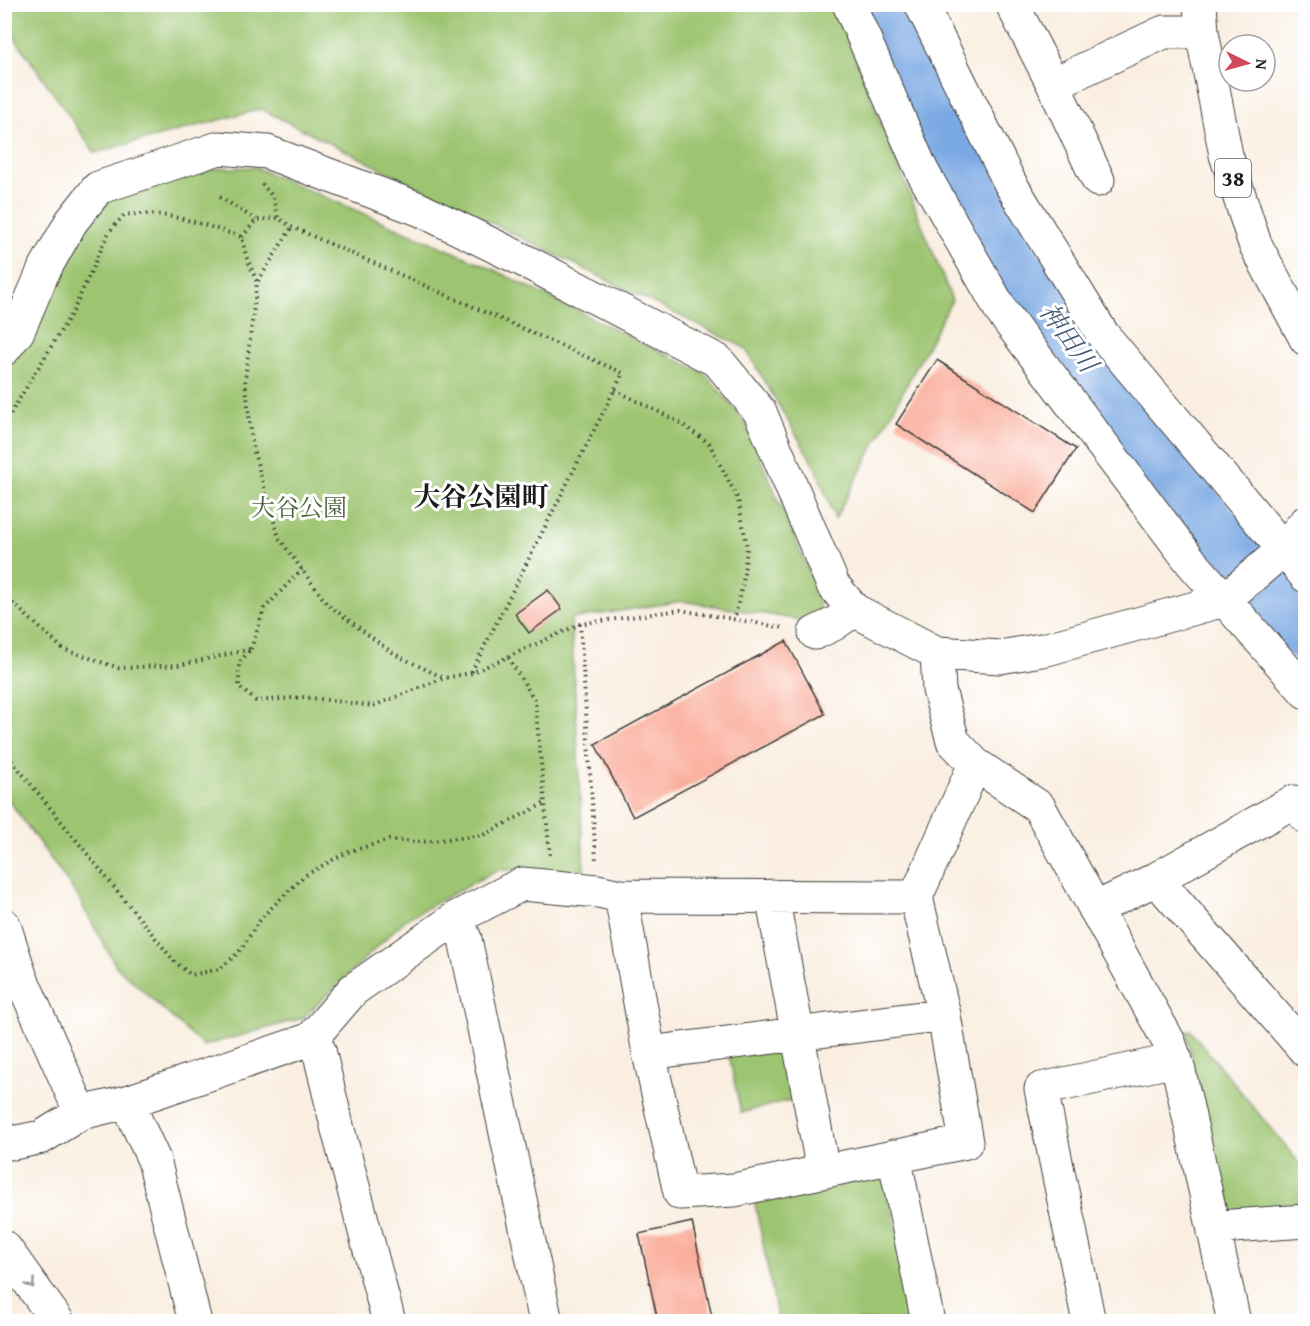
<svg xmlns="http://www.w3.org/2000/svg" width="1310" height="1326" font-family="'Gentium Book Plus','Noto Serif JP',serif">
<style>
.green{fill:#9dc571;stroke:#5c7046;stroke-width:1.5}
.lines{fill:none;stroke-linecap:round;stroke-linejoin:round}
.river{stroke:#7aa8e3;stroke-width:52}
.building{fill:#faaa98}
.minor-casing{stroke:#3d3c39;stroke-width:35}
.major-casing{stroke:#3d3c39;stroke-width:35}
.highway-casing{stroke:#3d3c39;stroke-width:35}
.path{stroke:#3d3c39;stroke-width:4;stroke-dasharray:1.5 4.5;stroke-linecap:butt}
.minor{stroke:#fff;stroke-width:33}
.major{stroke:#fff;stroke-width:33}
.highway{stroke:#fff;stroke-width:33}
.oneway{stroke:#999}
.labels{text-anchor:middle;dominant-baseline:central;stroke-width:6;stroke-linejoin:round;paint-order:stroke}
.shield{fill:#fff;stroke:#606060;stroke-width:1.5}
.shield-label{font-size:22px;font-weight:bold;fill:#1c1c1c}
.park-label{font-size:24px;fill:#50603e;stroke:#fff}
.water-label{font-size:26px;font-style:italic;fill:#465b76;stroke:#fff}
.quarter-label{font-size:27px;font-weight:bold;fill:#1c1c1c;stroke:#fff}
</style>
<rect width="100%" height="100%" fill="#fff"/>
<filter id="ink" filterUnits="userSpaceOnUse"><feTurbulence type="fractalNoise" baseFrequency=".0167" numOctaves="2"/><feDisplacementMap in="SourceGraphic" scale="12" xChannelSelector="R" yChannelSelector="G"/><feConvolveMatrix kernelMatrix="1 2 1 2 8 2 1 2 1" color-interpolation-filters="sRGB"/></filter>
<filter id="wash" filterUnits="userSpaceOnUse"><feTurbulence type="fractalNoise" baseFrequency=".008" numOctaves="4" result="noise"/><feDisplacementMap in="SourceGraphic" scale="24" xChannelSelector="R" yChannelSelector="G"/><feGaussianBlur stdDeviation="1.35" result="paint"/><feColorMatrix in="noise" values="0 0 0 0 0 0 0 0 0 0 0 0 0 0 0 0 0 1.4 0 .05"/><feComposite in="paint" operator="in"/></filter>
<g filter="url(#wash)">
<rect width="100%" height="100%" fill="#f9eee0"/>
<path class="green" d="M 4,5 L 834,5 L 952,300 L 835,519 L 816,468 L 745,348 L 261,109 L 95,153 L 5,24 Z
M 254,167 L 482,264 L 706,374 L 745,422 L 818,593 L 820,623 L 682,601 L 571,619 L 584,871 L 497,870 L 406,919 L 303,1018 L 203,1046 L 116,966 L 76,894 L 5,795 L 4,368 L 30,335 L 86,225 L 112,198 L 207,169 Z
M 1190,1030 L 1305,1170 L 1305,1210 L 1235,1217 L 1219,1202 L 1186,1032 Z
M 788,1042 L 798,1098 L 741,1113 L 728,1050 Z
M 874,1169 L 886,1177 L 916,1321 L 778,1321 L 754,1198 Z"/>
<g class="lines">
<path class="river" d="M 887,4 L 916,83 L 1014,261 L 1161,465 L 1306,635"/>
</g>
<g id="blocks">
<path class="building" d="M 937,360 L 1076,449 L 1035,513 L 896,424 Z
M 548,590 L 562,609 L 529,633 L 515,614 Z
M 786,641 L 825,714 L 633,817 L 595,744 Z
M 692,1222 L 713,1322 L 658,1322 L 639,1234 Z"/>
</g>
</g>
<g filter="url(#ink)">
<use href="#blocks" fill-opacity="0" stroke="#3d3c39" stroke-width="1.5"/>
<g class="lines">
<g class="minor-casing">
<path id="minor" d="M 849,4 L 922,171 L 1002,312 L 1192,563 L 1306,692
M 921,4 L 1010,183 L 1103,335 L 1306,576
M 1012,4 L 1053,84 L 1164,32 L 1202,32
M 1053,84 L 1098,180
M 4,349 L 18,331 L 43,272 L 71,222 L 98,188 L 219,148 L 267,152 L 419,209 L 521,259 L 718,361 L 760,412 L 833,585 L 854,610 L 937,653 L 1000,657 L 1047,649 L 1224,600 L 1276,556 L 1306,522
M 815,633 L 834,624 L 854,610
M 937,653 L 939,690 L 953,741 L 975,764 L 1039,807 L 1169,1042 L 1179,1071 L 1234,1322
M 1158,878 L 1164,888 L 1306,1051
M 621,896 L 649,1053 L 680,1193 L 734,1190 L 966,1142 L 944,1015 L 916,897 L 975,764
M 772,896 L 823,1171
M 1095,909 L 1158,878 L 1293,802 L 1306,817
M 456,918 L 465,939 L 546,1322
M 4,925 L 21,978 L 81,1113
M 311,1039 L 319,1050 L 337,1126 L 389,1322
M 649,1053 L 944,1015
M 127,1102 L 154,1160 L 195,1322
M 4,1139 L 13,1143 L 42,1137 L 81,1113 L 127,1102 L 311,1039 L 353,990 L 456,918 L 522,884 L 598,891 L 621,896 L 916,897
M 894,1156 L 928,1322
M 1214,1233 L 1232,1226 L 1306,1221
M 1089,1322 L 1041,1089 L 1176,1060"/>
</g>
<g class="major-casing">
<path id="major" d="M 1200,4 L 1202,32 L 1226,155 L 1255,244 L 1306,339"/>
</g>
<g class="highway-casing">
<path id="highway" d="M 4,1247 L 58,1322"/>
</g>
<path class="path" d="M 262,184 L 273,197 L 278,218
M 220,197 L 256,220
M 242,237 L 256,220 L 278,218 L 292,227 L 623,373 L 471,673
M 258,281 L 292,227
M 615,390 L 677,421 L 709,443 L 738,499 L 747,547 L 743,583 L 734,620
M 4,424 L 73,311 L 109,232 L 124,215 C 167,210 201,224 242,237 L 246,256 L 257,282 L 245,379 L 253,449 L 279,538 L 327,604 L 394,654 L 444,678
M 4,595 L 63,649 L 119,668 L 180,665 L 251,649 L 239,663 L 239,687 L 256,701 L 305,697 L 373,706 L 444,678 L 471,673 L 508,657 L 535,701 L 550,855
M 580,624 L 596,860
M 251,649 L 264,609 L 302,569
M 508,657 L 580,624 L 680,610 L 785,628
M 4,751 L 174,961 L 191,975 L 220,969 L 239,952 L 262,917 L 304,876 L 347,852 L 389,840 L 422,842 L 483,835 L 545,803"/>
<use href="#minor" class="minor"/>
<use href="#major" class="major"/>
<use href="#highway" class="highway"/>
</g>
<defs><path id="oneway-chevron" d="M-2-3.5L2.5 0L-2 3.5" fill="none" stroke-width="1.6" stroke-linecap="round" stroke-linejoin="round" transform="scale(1.5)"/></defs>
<use class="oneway" href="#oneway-chevron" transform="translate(31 1284) rotate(55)"/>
</g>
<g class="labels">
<rect class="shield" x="1215" y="159" width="36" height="38" rx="4.5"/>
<g class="shield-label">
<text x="1233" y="178">38</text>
</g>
<g class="park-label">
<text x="299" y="507">大谷公園</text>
</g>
<g class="water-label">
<text transform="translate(1069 337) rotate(54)">神田川</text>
</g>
<g class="quarter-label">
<text x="481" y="496">大谷公園町</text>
</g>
</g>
<rect width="1310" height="1326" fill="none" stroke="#fff" stroke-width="24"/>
<g transform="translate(1247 63) rotate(95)"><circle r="28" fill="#ffffff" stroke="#a4a4a4" stroke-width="1.5"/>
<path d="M0-4.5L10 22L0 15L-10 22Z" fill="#d1495b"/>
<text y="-9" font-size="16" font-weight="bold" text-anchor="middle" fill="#1c1c1c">N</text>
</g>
</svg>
